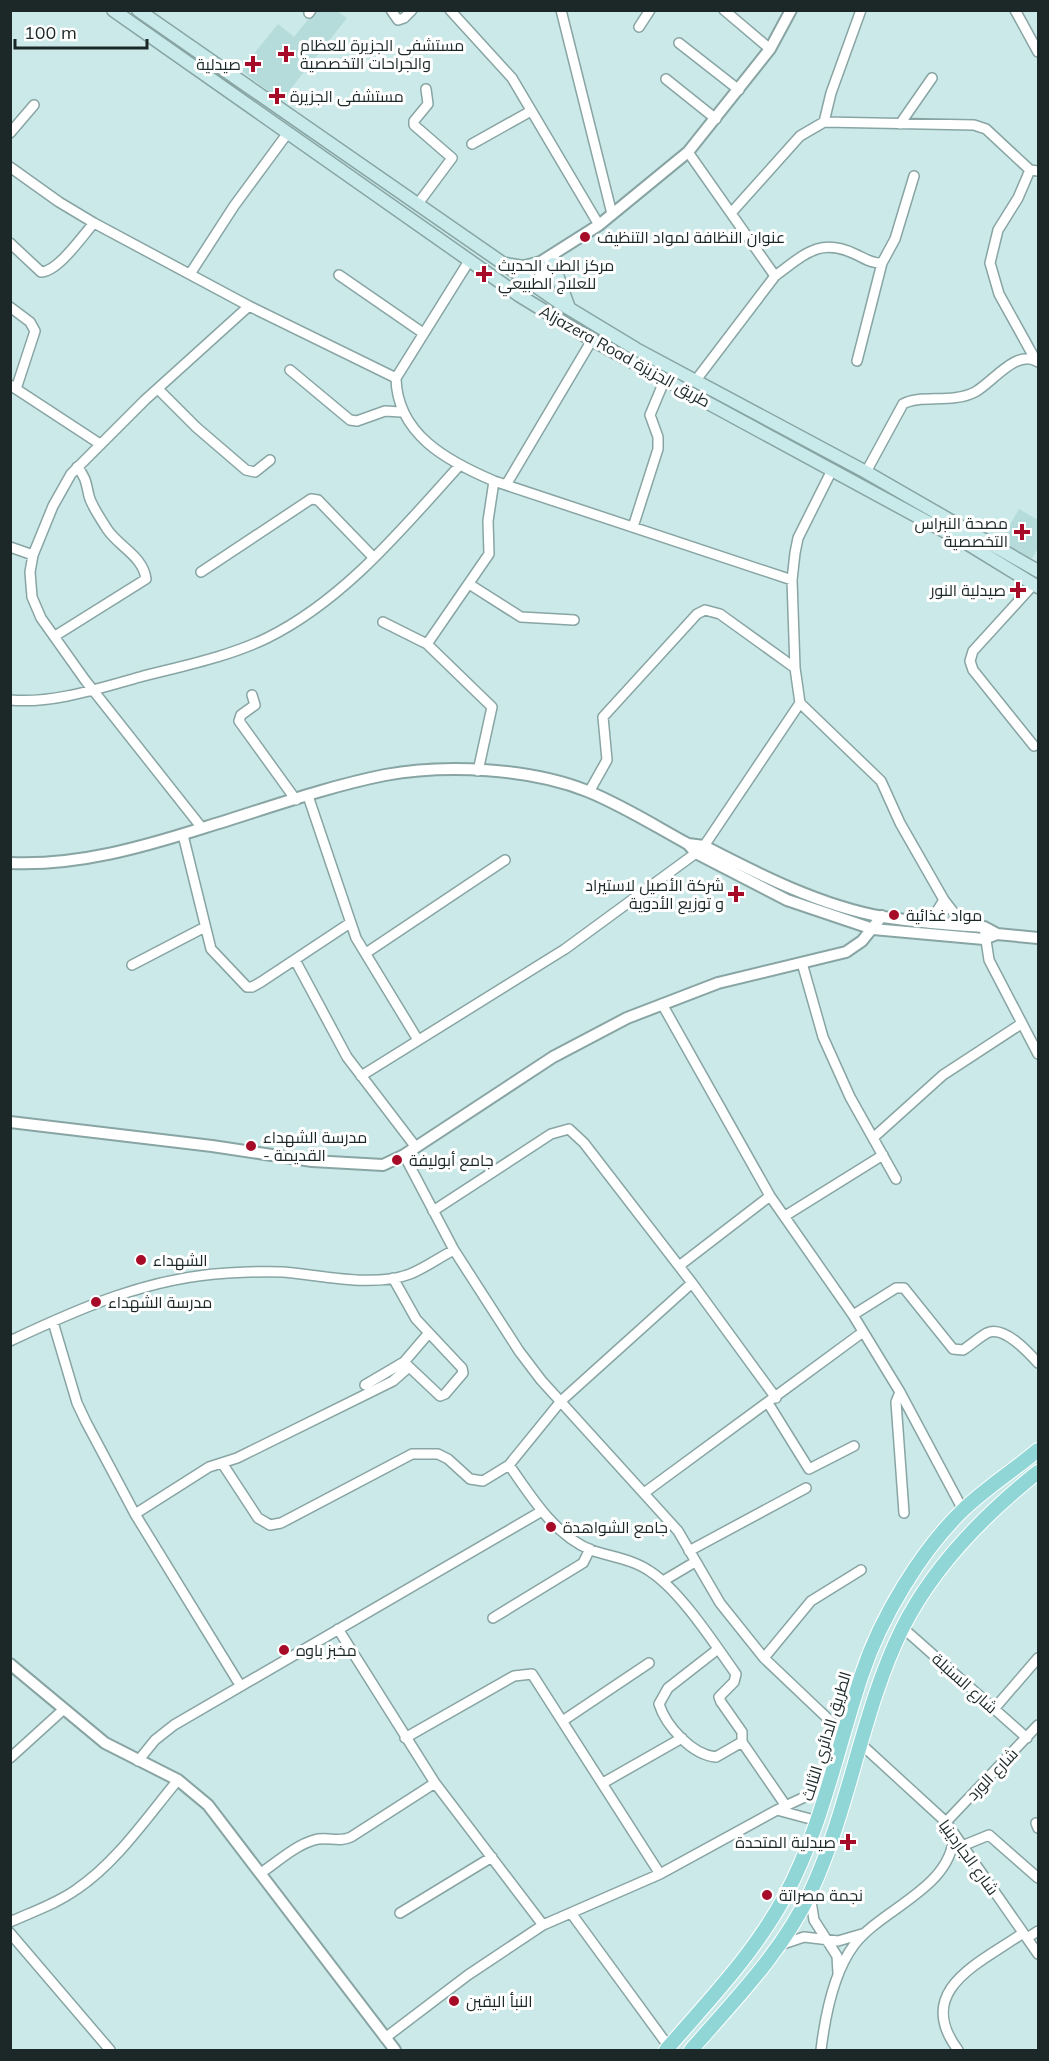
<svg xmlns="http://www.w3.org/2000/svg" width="1049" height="2061" font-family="Mulish,Cairo,sans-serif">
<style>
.built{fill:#b5dcdb}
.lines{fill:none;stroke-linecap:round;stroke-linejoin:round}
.minor-casing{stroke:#88a5a4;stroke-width:12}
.tertiary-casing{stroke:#88a5a4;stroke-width:14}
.secondary-casing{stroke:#88a5a4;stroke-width:15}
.primary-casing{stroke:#fff;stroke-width:16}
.minor{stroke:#fff;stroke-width:9}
.tertiary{stroke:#fff;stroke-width:10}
.secondary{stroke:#c8eaea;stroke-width:12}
.primary{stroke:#91d6d6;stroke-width:14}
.poi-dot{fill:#a60c28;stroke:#fff;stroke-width:2}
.labels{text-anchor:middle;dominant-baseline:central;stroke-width:6;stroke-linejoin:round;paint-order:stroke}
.poi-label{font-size:16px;fill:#1c2828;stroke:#fff;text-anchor:start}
.street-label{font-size:16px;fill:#1c2828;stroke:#fff}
</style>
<rect width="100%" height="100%" fill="#cae9e8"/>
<path class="built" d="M 315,11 L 337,11 L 347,18 L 281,101 L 241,70 L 278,24 L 294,37 Z
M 1019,509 L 1038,520 L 1038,548 L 1030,562 L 999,544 Z"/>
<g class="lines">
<g class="minor-casing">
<path id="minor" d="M 391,10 L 398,20 L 404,18 L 412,10
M 450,10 L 512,78 L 599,225
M 561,10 L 612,214
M 724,10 L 770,49
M 1015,10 L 1038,52
M 309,13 L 311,10
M 639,27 L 650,10
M 679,43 L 739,90
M 666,79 L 716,119
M 824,122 L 831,93 L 861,10
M 900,124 L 932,78
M 10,133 L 34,105
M 472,144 L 531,111
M 688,152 L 775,276 L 696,380
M 10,167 L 59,202 L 94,223 L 249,306 L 396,378
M 1030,170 L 1018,198 L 998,230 L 990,263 L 999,294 L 1035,359
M 417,205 L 452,158 L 414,125 L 414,121 L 428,104 L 426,89
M 732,212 L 800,136 L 824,122 L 974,125 L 986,129 L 1030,170 L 1038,171
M 10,243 L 41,272 C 58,272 83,235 94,223
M 469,261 L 396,378 C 397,434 447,461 494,481 L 792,580
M 190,274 L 234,206 L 287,134
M 339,275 L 423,333
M 775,276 C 804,255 819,237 855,254 C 864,258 872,264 882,263
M 10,307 L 30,322 L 35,331 L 16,389
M 857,361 L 882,263 L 895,239 L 914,176
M 290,370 L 350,420 L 357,421 L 385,411 L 401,412
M 10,385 L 100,444
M 158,389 L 196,427 L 246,470 L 255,472 L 270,460
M 832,470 L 798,538 L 795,553 L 792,580 L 795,668 L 800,703 L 881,781 L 900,823 L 944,900 L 964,926
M 866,472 L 903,404 C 920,394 952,404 975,392 C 993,382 1017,348 1038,362
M 506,485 L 592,340
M 633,527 L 658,449 L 658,437 L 650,415 L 665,379
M 10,547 L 33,555
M 201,572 L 311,499 L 318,500 L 374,558
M 469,584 L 521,617 L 574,620
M 1034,584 L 973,651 L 970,661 L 973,670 L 1034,746
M 383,622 L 427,644
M 55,636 L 146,579 C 143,556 119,547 107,529 C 101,519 92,507 89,496 C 86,483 86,477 77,467
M 252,695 L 255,705 L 241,715 L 239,721 L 296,800
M 10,700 C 53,704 100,688 140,677 C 182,666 228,657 267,638 C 344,600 402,529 459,466
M 478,771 L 492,707 L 427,644 L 489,554 L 488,521 L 494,481
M 589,792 L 607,760 L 603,717 L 697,614 L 705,610 L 720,614 L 795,668
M 308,796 L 356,938 L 418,1040
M 202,828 L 85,680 L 41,618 L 32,597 L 30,572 L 33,555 L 53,506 L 71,474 L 145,400 L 249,306
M 183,835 L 211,949 L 247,987 L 252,987 L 261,982 L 350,923
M 930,922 L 944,900
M 984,927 L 989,960 L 1038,1054
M 366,953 L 505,860
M 295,960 L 347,1057 L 415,1146
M 802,963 L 823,1037 L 850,1097 L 896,1179
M 132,965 L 205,927
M 662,1004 L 770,1196 L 853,1315 L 900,1392 L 963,1510
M 361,1076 L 565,949 L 696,853 L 704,846 L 800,703
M 873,1138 L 943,1075 L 1021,1024
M 404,1155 L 454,1250 L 519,1351 L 541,1380 L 678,1531 L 720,1603 L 764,1658 L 844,1734
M 433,1211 L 551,1134 L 569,1129 L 584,1143 L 692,1283 L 776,1398
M 785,1216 L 883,1155
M 679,1266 L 770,1196
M 393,1278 L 416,1319 L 462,1368 L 463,1373 L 445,1394 L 440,1396 L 404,1362
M 853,1315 L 896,1288 L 904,1288 L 953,1349 L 963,1350 C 971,1345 978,1338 987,1333 C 1004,1325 1028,1352 1038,1363
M 53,1322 L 77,1403 L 86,1422 L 135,1514 L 240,1685
M 10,1341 C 80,1308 150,1277 228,1273 C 246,1272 265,1271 283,1272 C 321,1275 373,1288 410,1274 C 425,1268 440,1257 454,1250
M 365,1385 L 404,1362 L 428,1334
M 900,1392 L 896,1402 L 904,1513
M 768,1403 L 809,1469 L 854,1446
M 222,1463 L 258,1518 L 270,1525 L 281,1523 L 412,1454 L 438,1454 L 448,1459 L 470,1479 L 483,1481 L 509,1465 L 561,1401 L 692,1283
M 509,1465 C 531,1496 554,1535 591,1550 C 611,1557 633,1559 651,1572 C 681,1592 714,1643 736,1674 L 734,1682 L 719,1697 L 721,1702 L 742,1732 L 742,1742 L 786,1806
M 644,1493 L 863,1332
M 135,1514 L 209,1467 L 237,1458 L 393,1381 L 409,1367
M 689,1551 L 806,1488
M 663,1581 L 695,1562
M 493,1618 L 583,1563 L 590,1549
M 903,1628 L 1027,1738
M 338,1629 L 435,1783 L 543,1925
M 718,1649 L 668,1688 L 659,1704 C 666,1726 692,1755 716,1757 L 742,1742
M 764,1658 L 811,1601 L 861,1570
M 994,1709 L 1038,1658
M 564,1720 L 649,1663
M 405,1738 L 514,1676 L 532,1674 L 660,1874
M 862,1745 L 946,1822 L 1038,1954
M 10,1758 L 64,1709
M 138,1761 L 155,1740 L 174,1725 L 542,1511
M 603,1783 L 682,1738
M 777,1810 L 818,1821
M 946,1822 L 1038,1725
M 1036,1823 L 1038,1828
M 962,1846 L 989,1835 L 1038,1878
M 261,1873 C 277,1862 296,1845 314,1840 C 327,1836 339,1843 351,1837 L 435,1783
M 810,1895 L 814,1920 L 837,1956 L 838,1973
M 400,1913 L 492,1857
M 571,1913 L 669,2047
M 10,1922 C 32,1912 58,1903 77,1889 C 117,1862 147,1817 178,1780
M 10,1933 L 110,2050
M 1027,1938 L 1038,1931
M 780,1945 L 804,1937 L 838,1941 L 862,1934
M 385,2038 L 468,1975 L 543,1925 L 660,1874 L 777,1810 L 828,1786
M 821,2050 C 825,2017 833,1973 854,1945 C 882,1908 951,1889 954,1835
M 958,2050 C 913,1990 980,1963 1023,1933"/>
</g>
<g class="tertiary-casing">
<path id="tertiary" d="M 511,289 L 539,263 L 599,225 L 688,152 L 770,49 L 791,10
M 520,296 L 553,264 L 554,258
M 688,844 L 696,853 L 787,900 L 873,929 L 984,939 L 997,934 L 1038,938
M 10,863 C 78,866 143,847 206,827 C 265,809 325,787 385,775 C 446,764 530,768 587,791 C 622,805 655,826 688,844 L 704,846 C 760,875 821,906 883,917 C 916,922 950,925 984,927 L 997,934
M 10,1122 L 212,1146 L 312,1161 L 383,1165 L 404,1155 L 553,1057 L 627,1018 L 718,983 L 846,952 L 862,941 L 882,916
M 10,1664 L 105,1743 L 178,1780 L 208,1805 L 395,2050"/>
</g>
<g class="secondary-casing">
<path id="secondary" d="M 113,10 L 520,296 L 592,340 L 968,544 L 1038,587
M 138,10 L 560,303 L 636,349 L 866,472 L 1038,571
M 506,264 L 523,267 L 539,263
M 553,264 L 569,308"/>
</g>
<g class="primary-casing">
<path id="primary" d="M 666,2050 C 708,2001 754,1954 785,1896 C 822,1827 837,1748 862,1674 C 880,1619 921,1550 964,1509 C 986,1488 1014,1470 1038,1450
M 691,2050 C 734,2001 783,1951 811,1891 C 850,1807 862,1710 902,1629 C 933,1567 985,1514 1038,1472"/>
</g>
<use href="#minor" class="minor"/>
<use href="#tertiary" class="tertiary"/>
<use href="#secondary" class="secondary"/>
<use href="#primary" class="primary"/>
</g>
<g class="poi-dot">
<path d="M283 45h6v6h6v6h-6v6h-6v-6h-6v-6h6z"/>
<path d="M250 55h6v6h6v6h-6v6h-6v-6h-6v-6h6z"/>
<path d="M274 87h6v6h6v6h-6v6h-6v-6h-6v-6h6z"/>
<circle cx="585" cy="237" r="6"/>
<path d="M481 265h6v6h6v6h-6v6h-6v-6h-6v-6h6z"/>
<path d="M1019 523h6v6h6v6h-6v6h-6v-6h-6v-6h6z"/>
<path d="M1015 581h6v6h6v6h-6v6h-6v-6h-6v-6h6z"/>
<path d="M733 885h6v6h6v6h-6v6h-6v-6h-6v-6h6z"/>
<circle cx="894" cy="915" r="6"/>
<circle cx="251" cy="1146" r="6"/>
<circle cx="397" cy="1160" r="6"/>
<circle cx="141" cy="1260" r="6"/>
<circle cx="96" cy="1302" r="6"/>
<circle cx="551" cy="1527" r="6"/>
<circle cx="284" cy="1650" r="6"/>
<path d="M845 1833h6v6h6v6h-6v6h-6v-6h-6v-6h6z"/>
<circle cx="767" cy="1895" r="6"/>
<circle cx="454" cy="2001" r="6"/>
</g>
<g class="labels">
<g class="poi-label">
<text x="300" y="45">مستشفى الجزيرة للعظام<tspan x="300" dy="18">والجراحات التخصصية</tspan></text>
<text x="241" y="64" text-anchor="end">صيدلية</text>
<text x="290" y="96">مستشفى الجزيرة</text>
<text x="597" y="237">عنوان النظافة لمواد التنظيف</text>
<text x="498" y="265">مركز الطب الحديث<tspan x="498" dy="18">للعلاج الطبيعي</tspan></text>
<text x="1008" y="523" text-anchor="end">مصحة النبراس<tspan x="1008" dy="18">التخصصية</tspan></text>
<text x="1006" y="590" text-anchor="end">صيدلية النور</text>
<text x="724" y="885" text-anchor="end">شركة الأصيل لاستيراد<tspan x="724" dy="18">و توزيع الأدوية</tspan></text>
<text x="906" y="915">مواد غذائية</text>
<text x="263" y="1137">مدرسة الشهداء<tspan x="263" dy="18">- القديمة</tspan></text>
<text x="409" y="1160">جامع أبوليفة</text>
<text x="153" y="1260">الشهداء</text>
<text x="108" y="1302">مدرسة الشهداء</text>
<text x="563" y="1527">جامع الشواهدة</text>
<text x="296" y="1650">مخبز باوه</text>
<text x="836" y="1842" text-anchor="end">صيدلية المتحدة</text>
<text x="779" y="1895">نجمة مصراتة</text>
<text x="466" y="2001">النبأ اليقين</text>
</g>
<g class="street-label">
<text transform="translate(625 356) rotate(29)">Aljazera Road طريق الجزيزة</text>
<text transform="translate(965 1683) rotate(42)">شارع السنبلة</text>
<text transform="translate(826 1736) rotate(-73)">الطريق الدائري الثالث</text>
<text transform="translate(992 1774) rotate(-46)">شارع الورد</text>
<text transform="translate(969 1857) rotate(54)">شارع الجاردينيا</text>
</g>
</g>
<rect width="1049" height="2061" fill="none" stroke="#1c2828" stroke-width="24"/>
<path d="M15 39v9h132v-9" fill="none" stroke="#1c2828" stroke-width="3"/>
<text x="24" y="39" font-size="18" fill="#1c2828" stroke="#ffffff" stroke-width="4.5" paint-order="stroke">100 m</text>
</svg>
